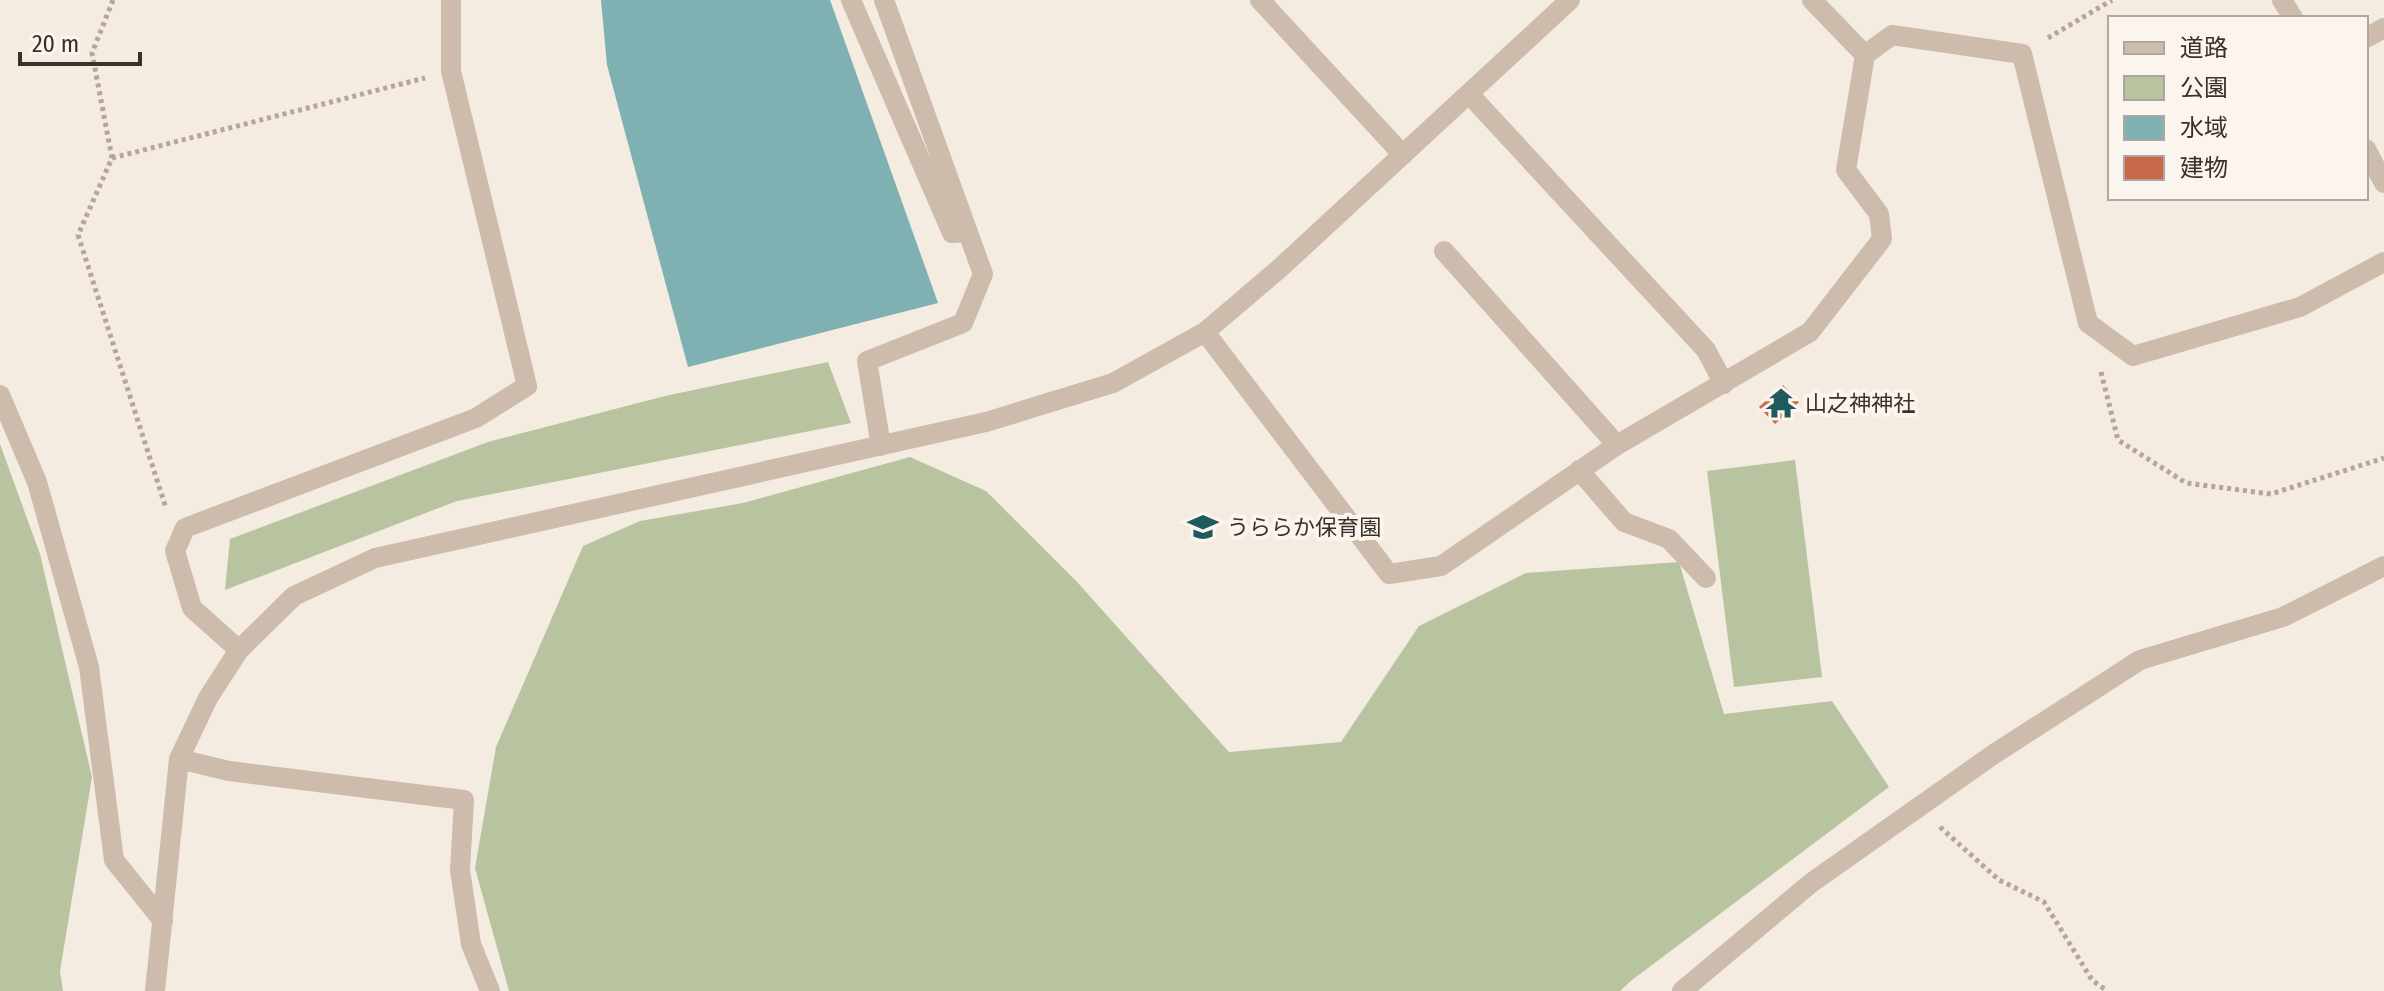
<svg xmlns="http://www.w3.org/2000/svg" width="2384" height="991" font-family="'Fira Sans Condensed','Noto Sans JP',sans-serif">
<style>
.green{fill:#b8c4a0}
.water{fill:#7fb0b2}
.building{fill:#c8694b}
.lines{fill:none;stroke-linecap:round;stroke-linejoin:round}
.path{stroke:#b9a596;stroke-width:5;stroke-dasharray:4 4;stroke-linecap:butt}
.minor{stroke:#cdbbac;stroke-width:20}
.labels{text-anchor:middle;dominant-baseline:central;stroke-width:8;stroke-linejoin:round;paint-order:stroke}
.poi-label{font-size:22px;fill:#3b302b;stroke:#fbf5ee;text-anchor:start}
</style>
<rect width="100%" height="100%" fill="#f4ebe1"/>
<path class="green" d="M 828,362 L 851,423 L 457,501 L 225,590 L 230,539 L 488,442 L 665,396 Z
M 0,444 L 40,554 L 92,777 L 60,971 L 63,991 L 0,991 Z
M 910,457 L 986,491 L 1078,583 L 1229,752 L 1341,742 L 1419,626 L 1526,573 L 1679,562 L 1724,714 L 1832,701 L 1889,787 L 1632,980 L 1620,991 L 509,991 L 475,868 L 496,747 L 583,546 L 640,521 L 743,503 Z
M 1795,460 L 1822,677 L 1734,687 L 1707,471 Z"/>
<path class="water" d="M 601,0 L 830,0 L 938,303 L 688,367 L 607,65 Z"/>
<path class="building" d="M 1783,385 L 1799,402 L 1775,424 L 1759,407 Z"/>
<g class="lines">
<path class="path" d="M 113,0 L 92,53 L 112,158 L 78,235 L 166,508
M 2048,38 L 2112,0
M 112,158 L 425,78
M 2101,372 L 2118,440 L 2186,483 L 2271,494 L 2384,458
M 1940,827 L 1999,880 L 2044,902 L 2092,980 L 2107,991"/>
<path class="minor" d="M 851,0 L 952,233 L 968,232
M 1260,0 L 1403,155
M 1812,0 L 1865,55
M 2282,0 L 2293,18
M 2366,38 L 2384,28
M 1469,94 L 1706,350 L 1724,384
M 2366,149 L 2384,183
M 1444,251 L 1617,445
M 1205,332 L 1389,574 L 1441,566 L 1617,445 L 1810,332 L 1882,239 L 1879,214 L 1846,170 L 1865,55 L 1892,35 L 2022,54 L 2088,323 L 2133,356 L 2300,307 L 2384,262
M 0,395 L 37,482 L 89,667 L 114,860 L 163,921
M 881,446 L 867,361 L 963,323 L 983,274 L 884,0
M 1579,470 L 1624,522 L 1669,539 L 1706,578
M 239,650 L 192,608 L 175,551 L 185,528 L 476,418 L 527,386 L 451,71 L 451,0
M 179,759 L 229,771 L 464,800 L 460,870 L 471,944 L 490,991
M 155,991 L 179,759 L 208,698 L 239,650 L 294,596 L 375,558 L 986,422 L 1113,383 L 1205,332 L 1279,269 L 1570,0
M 1682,991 L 1811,883 L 1994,754 L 2140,660 L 2283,617 L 2384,566"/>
</g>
<defs>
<g id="temple-bare" transform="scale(2.4)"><path d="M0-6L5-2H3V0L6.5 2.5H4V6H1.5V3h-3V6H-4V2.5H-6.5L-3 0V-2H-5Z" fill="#1f5a5e" stroke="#fbf5ee" stroke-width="2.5" paint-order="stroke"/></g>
<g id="school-bare" transform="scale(2.4)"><path d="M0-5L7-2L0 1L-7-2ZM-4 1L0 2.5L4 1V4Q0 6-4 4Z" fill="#1f5a5e" stroke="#fbf5ee" stroke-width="2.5" paint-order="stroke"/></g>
</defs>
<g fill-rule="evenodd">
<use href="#temple-bare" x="1781" y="403"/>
<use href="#school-bare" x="1203" y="527"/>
</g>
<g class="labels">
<g class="poi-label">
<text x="1805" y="403">山之神神社</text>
<text x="1227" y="527">うららか保育園</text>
</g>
</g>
<rect x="2108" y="16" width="260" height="184" fill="#fbf5ee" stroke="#aea6a0" stroke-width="2"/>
<rect x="2124" y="42" width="40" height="12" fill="#cdbbac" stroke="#aea6a0" stroke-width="2"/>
<text x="2180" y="56" font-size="24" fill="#3b302b">道路</text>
<rect x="2124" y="76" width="40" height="24" fill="#b8c4a0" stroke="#aea6a0" stroke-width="2"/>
<text x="2180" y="96" font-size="24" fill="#3b302b">公園</text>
<rect x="2124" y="116" width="40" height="24" fill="#7fb0b2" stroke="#aea6a0" stroke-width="2"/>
<text x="2180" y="136" font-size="24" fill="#3b302b">水域</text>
<rect x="2124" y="156" width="40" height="24" fill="#c8694b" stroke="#aea6a0" stroke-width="2"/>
<text x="2180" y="176" font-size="24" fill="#3b302b">建物</text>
<path d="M20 52v12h120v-12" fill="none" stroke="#3b302b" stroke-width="4"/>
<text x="32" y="52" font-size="24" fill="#3b302b" stroke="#fbf5ee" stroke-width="6" paint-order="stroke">20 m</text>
</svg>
